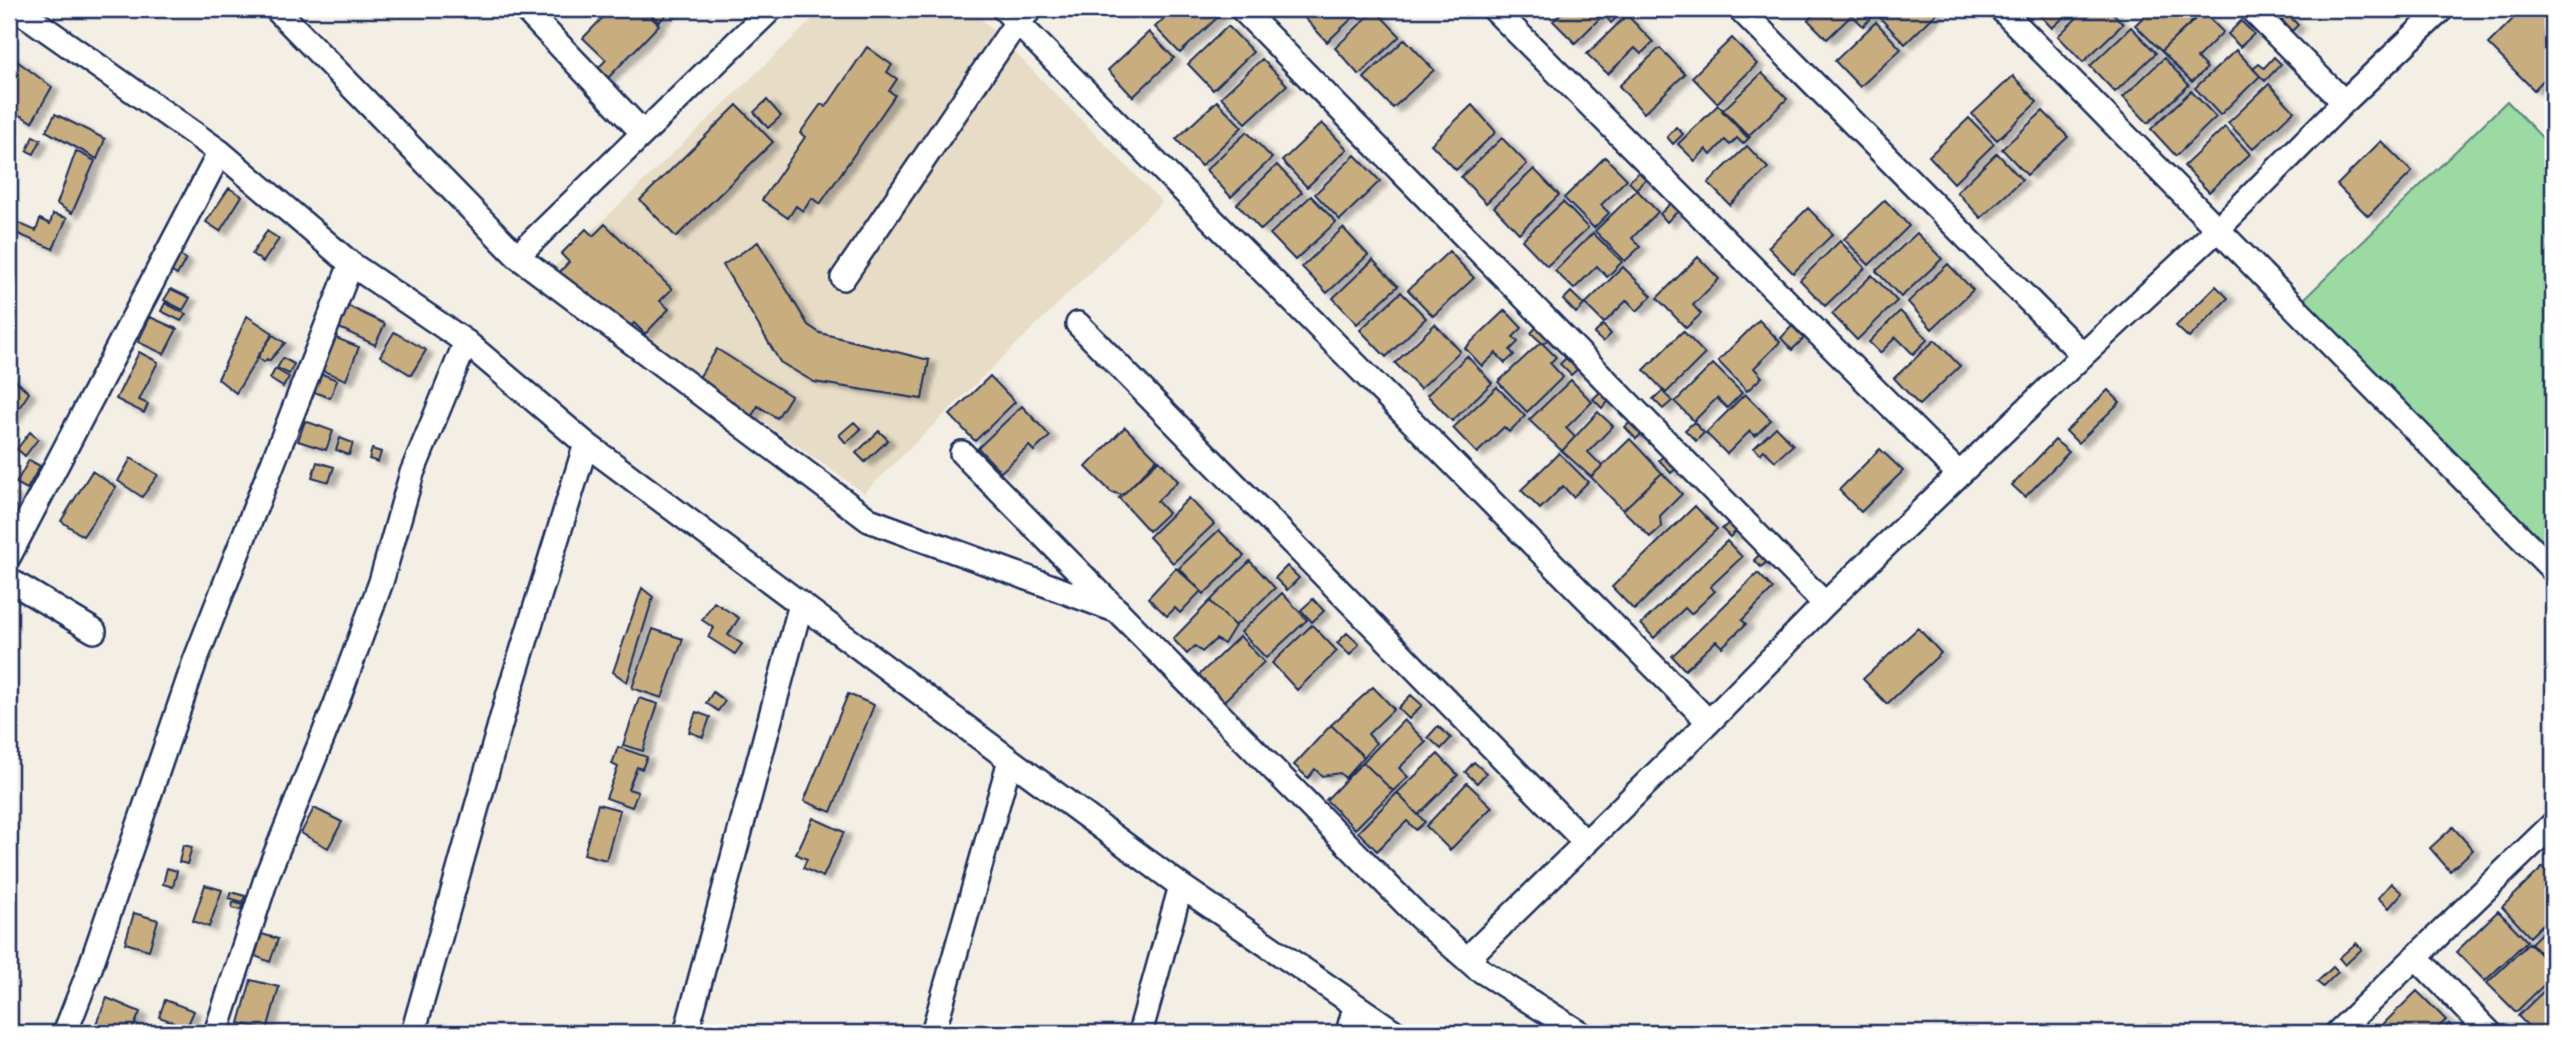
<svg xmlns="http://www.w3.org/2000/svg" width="2562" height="1042" font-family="'Balsamiq Sans',sans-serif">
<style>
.built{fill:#e7dcc6}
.green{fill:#9bdaa2;stroke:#5b8480;stroke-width:2}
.building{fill:#c8ae7f;stroke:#1b2f5e;stroke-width:2;filter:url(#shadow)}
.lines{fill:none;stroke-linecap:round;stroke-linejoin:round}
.minor-casing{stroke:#1b2f5e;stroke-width:28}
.minor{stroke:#fff;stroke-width:23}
</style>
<defs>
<filter id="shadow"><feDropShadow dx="7" dy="4" stdDeviation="2" flood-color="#0004"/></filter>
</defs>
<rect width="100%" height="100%" fill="#f4efe5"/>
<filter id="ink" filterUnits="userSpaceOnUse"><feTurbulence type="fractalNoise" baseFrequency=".0143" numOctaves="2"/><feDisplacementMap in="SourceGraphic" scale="14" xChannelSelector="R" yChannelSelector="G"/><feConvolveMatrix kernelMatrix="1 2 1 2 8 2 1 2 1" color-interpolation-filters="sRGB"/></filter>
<g filter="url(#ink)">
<path class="built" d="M 823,9 L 972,9 L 1162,202 L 864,493 L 549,272 Z"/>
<path class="green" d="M 2507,101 L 2553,149 L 2553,558 L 2301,302 Z"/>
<path class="building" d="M 611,9 L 643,9 L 659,25 L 605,81 L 595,71 L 606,60 L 583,38 Z
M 646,9 L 667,9 L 670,11 L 659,22 Z
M 1174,9 L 1214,9 L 1220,15 L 1180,53 L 1155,27 Z
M 1309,9 L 1362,9 L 1327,42 L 1302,15 Z
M 1566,9 L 1619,9 L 1622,12 L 1611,23 L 1604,14 L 1575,43 L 1553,21 Z
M 1819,9 L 1871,9 L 1876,13 L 1863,26 L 1852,15 L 1827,39 L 1808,20 Z
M 1889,9 L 1941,9 L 1905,44 L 1880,18 Z
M 2034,9 L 2073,9 L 2052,28 Z
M 2086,9 L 2109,9 L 2123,24 L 2083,62 L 2058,36 Z
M 2152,9 L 2197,9 L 2201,13 L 2161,51 L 2135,25 Z
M 2278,9 L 2283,9 L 2298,25 L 2292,31 L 2278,16 L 2273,21 L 2269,17 Z
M 2523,9 L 2553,9 L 2553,70 L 2534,90 L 2488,44 Z
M 1375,10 L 1400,36 L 1359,75 L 1335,48 Z
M 2203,12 L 2223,32 L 2197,58 L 2207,68 L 2192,82 L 2161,51 Z
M 1627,15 L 1653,42 L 1641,54 L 1635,48 L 1608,74 L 1587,54 Z
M 2241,21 L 2254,34 L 2240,47 L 2228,34 Z
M 1876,22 L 1901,49 L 1860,87 L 1835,61 Z
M 1228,26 L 1253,52 L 1213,90 L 1188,64 Z
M 2131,27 L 2156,53 L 2115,92 L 2090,66 Z
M 1149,32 L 1174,58 L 1133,97 L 1108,70 Z
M 1732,38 L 1757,64 L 1717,103 L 1692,77 Z
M 1405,39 L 1434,70 L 1393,108 L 1364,78 Z
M 867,47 L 892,65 L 887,72 L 897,79 L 889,91 L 895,95 L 820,204 L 812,198 L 803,211 L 796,206 L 788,218 L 762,200 L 805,137 L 800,133 L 821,104 L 826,107 Z
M 1660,48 L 1685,74 L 1644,113 L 1619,86 Z
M 2236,50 L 2260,76 L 2220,115 L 2195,88 Z
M 9,55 L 52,87 L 32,122 L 9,109 Z
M 2274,57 L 2281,64 L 2265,81 L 2253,69 L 2259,64 L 2264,68 Z
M 2164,58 L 2189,85 L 2148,123 L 2123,97 Z
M 1262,59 L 1287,85 L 1246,123 L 1221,97 Z
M 1762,73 L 1787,99 L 1747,137 L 1722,111 Z
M 2013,76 L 2037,102 L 1997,140 L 1972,114 Z
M 2269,84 L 2294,111 L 2253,149 L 2228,123 Z
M 2191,91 L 2216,117 L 2176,156 L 2151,129 Z
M 767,100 L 781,116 L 768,128 L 754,112 Z
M 1217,101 L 1242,127 L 1201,166 L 1176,139 Z
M 737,105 L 773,142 L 676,237 L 640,200 Z
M 1472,105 L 1496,132 L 1456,170 L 1431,144 Z
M 1718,105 L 1750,137 L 1743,144 L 1737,138 L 1730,145 L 1725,140 L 1711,155 L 1706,149 L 1695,161 L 1678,144 Z
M 2043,111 L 2068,137 L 2027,175 L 2002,149 Z
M 55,114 L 105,139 L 97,159 L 46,131 Z
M 1969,118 L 1994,144 L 1954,183 L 1929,156 Z
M 1322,123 L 1347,149 L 1307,187 L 1282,161 Z
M 1676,127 L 1683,134 L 1673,144 L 1667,137 Z
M 2225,127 L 2250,154 L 2209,192 L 2184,166 Z
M 1247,132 L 1272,158 L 1231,197 L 1206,170 Z
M 33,136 L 41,140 L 34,154 L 27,151 Z
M 1502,138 L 1527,164 L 1486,203 L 1461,177 Z
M 2381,141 L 2412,172 L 2368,216 L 2337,185 Z
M 1747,146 L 1768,168 L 1730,205 L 1708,183 Z
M 76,151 L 95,161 L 72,213 L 57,204 Z
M 1997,153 L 2022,180 L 1981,218 L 1957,192 Z
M 1355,155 L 1380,181 L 1340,220 L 1315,194 Z
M 1605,157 L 1627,179 L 1601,205 L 1609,213 L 1594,228 L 1564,198 Z
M 1277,165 L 1302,192 L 1261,230 L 1237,204 Z
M 1643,167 L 1650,175 L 1636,189 L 1629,182 Z
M 1534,169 L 1559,195 L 1519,233 L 1494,207 Z
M 229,188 L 242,196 L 220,231 L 206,222 Z
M 1637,190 L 1658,212 L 1632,238 L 1640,247 L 1625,261 L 1595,231 Z
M 1311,196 L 1336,222 L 1295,260 L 1270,234 Z
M 1674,200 L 1681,208 L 1667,222 L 1660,214 Z
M 1885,200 L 1909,226 L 1869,265 L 1844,239 Z
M 1563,202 L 1588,228 L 1547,266 L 1522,240 Z
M 1808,208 L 1833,234 L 1793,273 L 1768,247 Z
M 53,214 L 67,218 L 53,249 L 9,230 L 9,219 L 36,231 L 40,219 L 50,224 Z
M 605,224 L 672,289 L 660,301 L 669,309 L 645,334 L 634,323 L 622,335 L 558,274 L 569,262 L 561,254 L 586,229 L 593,236 Z
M 1343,228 L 1368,255 L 1327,293 L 1302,267 Z
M 267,231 L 279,239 L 263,262 L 252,254 Z
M 1593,233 L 1622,262 L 1607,277 L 1597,266 L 1574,289 L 1555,271 Z
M 1917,233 L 1942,259 L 1901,297 L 1876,271 Z
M 1840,241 L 1865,268 L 1825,306 L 1800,280 Z
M 758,242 L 808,325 L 820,333 L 929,360 L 922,399 L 814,382 L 780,362 L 723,265 Z
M 1449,251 L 1474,278 L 1433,316 L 1408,290 Z
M 177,253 L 186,259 L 177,275 L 167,269 Z
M 1698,257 L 1719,279 L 1693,305 L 1701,314 L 1686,328 L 1657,298 Z
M 1373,260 L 1398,286 L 1357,324 L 1333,298 Z
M 1948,264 L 1973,290 L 1932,329 L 1908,302 Z
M 1623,267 L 1652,296 L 1637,311 L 1627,300 L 1604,323 L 1585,304 Z
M 1872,275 L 1897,301 L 1857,340 L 1832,314 Z
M 2216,286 L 2228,298 L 2189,338 L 2176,326 Z
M 171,289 L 190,298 L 183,310 L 164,300 Z
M 1401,292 L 1426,318 L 1386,357 L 1360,330 Z
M 1571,292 L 1584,305 L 1576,313 L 1563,300 Z
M 165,303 L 186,314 L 181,321 L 161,311 Z
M 342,303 L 385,324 L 375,345 L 331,324 Z
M 1505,310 L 1522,328 L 1513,337 L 1518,342 L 1510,350 L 1514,355 L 1505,363 L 1496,353 L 1482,366 L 1465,348 Z
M 1900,311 L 1928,339 L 1913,354 L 1896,337 L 1880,353 L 1869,342 Z
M 247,316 L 273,333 L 236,393 L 218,379 Z
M 150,317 L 177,329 L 164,354 L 138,342 Z
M 1759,320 L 1780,342 L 1754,368 L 1762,377 L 1747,391 L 1718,361 Z
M 1542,321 L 1554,333 L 1543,344 L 1531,333 Z
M 1435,324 L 1460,351 L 1420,389 L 1395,363 Z
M 1603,325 L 1611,334 L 1603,342 L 1594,334 Z
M 1792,326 L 1804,338 L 1792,350 L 1781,338 Z
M 1683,331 L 1705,354 L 1666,393 L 1644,370 Z
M 394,332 L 426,350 L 411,375 L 380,356 Z
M 273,335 L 285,343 L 269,361 L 267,359 L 264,362 L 257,357 Z
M 331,336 L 359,347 L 346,380 L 318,369 Z
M 1935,340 L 1960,366 L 1919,405 L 1894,378 Z
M 1541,342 L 1556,357 L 1550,363 L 1563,377 L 1527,412 L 1498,382 Z
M 717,349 L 791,396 L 777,418 L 758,406 L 746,425 L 695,384 Z
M 1573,351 L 1584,363 L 1571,375 L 1560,364 Z
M 139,352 L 158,362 L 139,400 L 148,404 L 144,413 L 116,399 Z
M 1467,356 L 1492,383 L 1452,421 L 1427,395 Z
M 283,358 L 294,364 L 289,374 L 277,368 Z
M 1713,364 L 1742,393 L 1727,408 L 1717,398 L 1694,421 L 1675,402 Z
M 275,369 L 289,377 L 283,387 L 270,379 Z
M 9,374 L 29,393 L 9,423 Z
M 322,374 L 337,380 L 330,398 L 314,392 Z
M 990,376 L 1015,402 L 975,441 L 950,415 Z
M 1571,380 L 1592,402 L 1566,428 L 1575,437 L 1562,451 L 1529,420 Z
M 1497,387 L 1525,416 L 1509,432 L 1504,427 L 1477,453 L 1453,428 Z
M 1605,387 L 1614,396 L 1602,408 L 1593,399 Z
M 2108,390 L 2120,402 L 2078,443 L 2066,431 Z
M 1662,391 L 1672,401 L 1663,409 L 1653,399 Z
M 1745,394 L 1771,420 L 1755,436 L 1750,431 L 1727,454 L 1706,433 Z
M 1022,406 L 1050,436 L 1034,451 L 1029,446 L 1001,472 L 978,448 Z
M 1598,412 L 1613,426 L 1588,452 L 1602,466 L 1591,477 L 1562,451 Z
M 1636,417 L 1647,429 L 1636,439 L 1625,427 Z
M 305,421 L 333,431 L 326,450 L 298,441 Z
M 854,422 L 861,429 L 846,443 L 839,435 Z
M 1694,422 L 1704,433 L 1696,441 L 1685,430 Z
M 1125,427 L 1157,459 L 1123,495 L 1111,492 L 1086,467 Z
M 1776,427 L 1793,445 L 1775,461 L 1764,450 L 1760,454 L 1754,448 Z
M 879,431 L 888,440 L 865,462 L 856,453 Z
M 30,432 L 38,439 L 25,456 L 17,449 Z
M 340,438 L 353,443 L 349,455 L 336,450 Z
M 1630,439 L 1662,473 L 1623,510 L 1591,477 Z
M 2055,440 L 2069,452 L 2025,497 L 2012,485 Z
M 372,449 L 381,452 L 378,462 L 369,459 Z
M 1880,449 L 1903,471 L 1861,512 L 1839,490 Z
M 1559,453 L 1588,482 L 1573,497 L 1563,486 L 1540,509 L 1521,490 Z
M 1667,453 L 1679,466 L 1671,473 L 1659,460 Z
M 131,458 L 158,475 L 142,497 L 118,481 Z
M 29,460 L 40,466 L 27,489 L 16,483 Z
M 1159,460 L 1178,481 L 1157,501 L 1168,513 L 1149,531 L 1119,498 Z
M 317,462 L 334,467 L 329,482 L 312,477 Z
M 92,471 L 116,487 L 83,536 L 61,521 Z
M 1662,473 L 1682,494 L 1660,516 L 1661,527 L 1650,537 L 1623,510 Z
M 9,491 L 15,494 L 10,503 L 16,506 L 9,519 Z
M 1189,498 L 1214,524 L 1173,563 L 1149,537 Z
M 1695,506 L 1717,529 L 1634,610 L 1612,587 Z
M 1731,521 L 1739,528 L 1730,537 L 1722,529 Z
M 1219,530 L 1244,556 L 1204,594 L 1179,568 Z
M 1727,541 L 1742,557 L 1710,587 L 1715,591 L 1691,614 L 1685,608 L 1654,638 L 1641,624 Z
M 1764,550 L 1771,558 L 1761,567 L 1754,560 Z
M 1250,561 L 1275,588 L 1235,626 L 1210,601 Z
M 1287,566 L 1299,578 L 1287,590 L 1275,578 Z
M 1176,568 L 1201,591 L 1180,613 L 1175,608 L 1167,616 L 1148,598 Z
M 1758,573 L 1773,589 L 1742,620 L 1746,624 L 1722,647 L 1716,641 L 1685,670 L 1672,656 Z
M 642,588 L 653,597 L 627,682 L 613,672 Z
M 1282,593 L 1307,620 L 1266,658 L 1241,632 Z
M 1313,599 L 1324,611 L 1312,622 L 1301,610 Z
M 1210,601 L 1235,626 L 1224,644 L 1216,639 L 1202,652 L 1195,646 L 1187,654 L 1173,639 Z
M 714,602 L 739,618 L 728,635 L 742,644 L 735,654 L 708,637 L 714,628 L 702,620 Z
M 1312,625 L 1337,651 L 1297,690 L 1272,663 Z
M 1918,628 L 1941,653 L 1887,704 L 1863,679 Z
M 653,629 L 683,639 L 662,698 L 632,688 Z
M 1347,633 L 1359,644 L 1350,655 L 1337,643 Z
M 1240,636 L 1264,662 L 1224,701 L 1199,675 Z
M 1373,687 L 1394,709 L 1368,734 L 1376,743 L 1364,757 L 1331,725 Z
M 713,692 L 725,701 L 718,711 L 706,703 Z
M 848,694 L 874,705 L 831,812 L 804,801 Z
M 1411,695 L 1422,705 L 1409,719 L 1398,708 Z
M 639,698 L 658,704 L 643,751 L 623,745 Z
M 696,712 L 710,717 L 703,737 L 689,732 Z
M 1404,720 L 1426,742 L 1399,768 L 1408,777 L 1393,791 L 1363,762 Z
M 1331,725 L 1364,757 L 1345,778 L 1340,773 L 1322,776 L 1315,769 L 1308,778 L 1294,765 Z
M 1438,726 L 1451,738 L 1441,749 L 1428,737 Z
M 618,747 L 647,757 L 642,769 L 637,767 L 628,789 L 638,792 L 632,807 L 606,798 L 618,767 L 612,764 Z
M 1438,754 L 1458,775 L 1418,815 L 1397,793 Z
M 1363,762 L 1393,791 L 1355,829 L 1326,800 Z
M 1474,762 L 1486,773 L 1477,783 L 1465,772 Z
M 1467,783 L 1492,807 L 1450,850 L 1426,826 Z
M 1397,793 L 1425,822 L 1416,830 L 1407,821 L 1377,851 L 1358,832 Z
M 598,804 L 620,810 L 606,860 L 584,854 Z
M 314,808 L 342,822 L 328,848 L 301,833 Z
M 813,818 L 844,832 L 823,877 L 803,868 L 807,859 L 796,854 Z
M 2453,827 L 2473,850 L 2450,871 L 2430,848 Z
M 183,845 L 192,847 L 187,864 L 179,862 Z
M 2543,867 L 2553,878 L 2553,914 L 2530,937 L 2502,907 Z
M 167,868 L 177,871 L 173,887 L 163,884 Z
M 2391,883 L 2402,893 L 2389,908 L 2378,898 Z
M 205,885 L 222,890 L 209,927 L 193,921 Z
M 231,892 L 245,896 L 243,902 L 229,898 Z
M 233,902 L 243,905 L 241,910 L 232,908 Z
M 2498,911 L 2527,941 L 2485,981 L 2456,952 Z
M 134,913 L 158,920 L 149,950 L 125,943 Z
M 2553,922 L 2553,967 L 2531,943 Z
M 262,934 L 278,939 L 270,962 L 255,956 Z
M 2356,943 L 2362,949 L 2345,965 L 2339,958 Z
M 2529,943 L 2553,968 L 2553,976 L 2516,1012 L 2487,983 Z
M 2333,967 L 2338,972 L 2323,987 L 2317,982 Z
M 251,980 L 279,987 L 267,1030 L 239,1023 Z
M 2553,982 L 2553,1033 L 2535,1033 L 2518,1016 Z
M 2417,991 L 2446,1020 L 2432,1033 L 2379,1033 L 2376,1031 Z
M 107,998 L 140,1012 L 131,1033 L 92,1033 Z
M 165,1000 L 194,1011 L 187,1027 L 159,1017 Z
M 2449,1024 L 2458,1033 L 2440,1033 Z"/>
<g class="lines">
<g class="minor-casing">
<path id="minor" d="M 17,9 L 220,152 L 351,264 L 466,342 L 586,444 L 1010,760 L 1181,886 L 1396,1033
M 276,9 L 517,256 L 869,520 L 1118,611
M 525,9 L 643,133
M 1004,9 L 1709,722
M 1242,9 L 1825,604
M 1494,9 L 1959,474
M 1740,9 L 2083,355
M 2001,9 L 2553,570
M 2251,9 L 2344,102
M 517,256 L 771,9
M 843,278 L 1017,22 L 1031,9
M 1078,324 L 1586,843
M 962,453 L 1419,917 L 1477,968 L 1580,1033
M 9,556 L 220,152
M 9,580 L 94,631
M 2416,957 L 2490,1033
M 1471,962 L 1477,949 L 1709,722 L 1825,604 L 2083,355 L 2218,229 L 2344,102 L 2442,9
M 65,1033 L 88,974 L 195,661 L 351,264
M 216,1033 L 268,873 L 336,704 L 381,582 L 412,473 L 466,342
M 413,1033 L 507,700 L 586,444
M 686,1033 L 801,604
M 933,1033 L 1010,760
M 1140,1033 L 1181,886
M 1348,1033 L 1355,1007
M 2337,1033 L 2553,824"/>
</g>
<use href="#minor" class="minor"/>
</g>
</g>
<rect width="2562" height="1042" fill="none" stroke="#fff" stroke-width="35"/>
<rect x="18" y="18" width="2527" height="1007" fill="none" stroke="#1b2f5e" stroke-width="2.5" filter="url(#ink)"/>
</svg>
